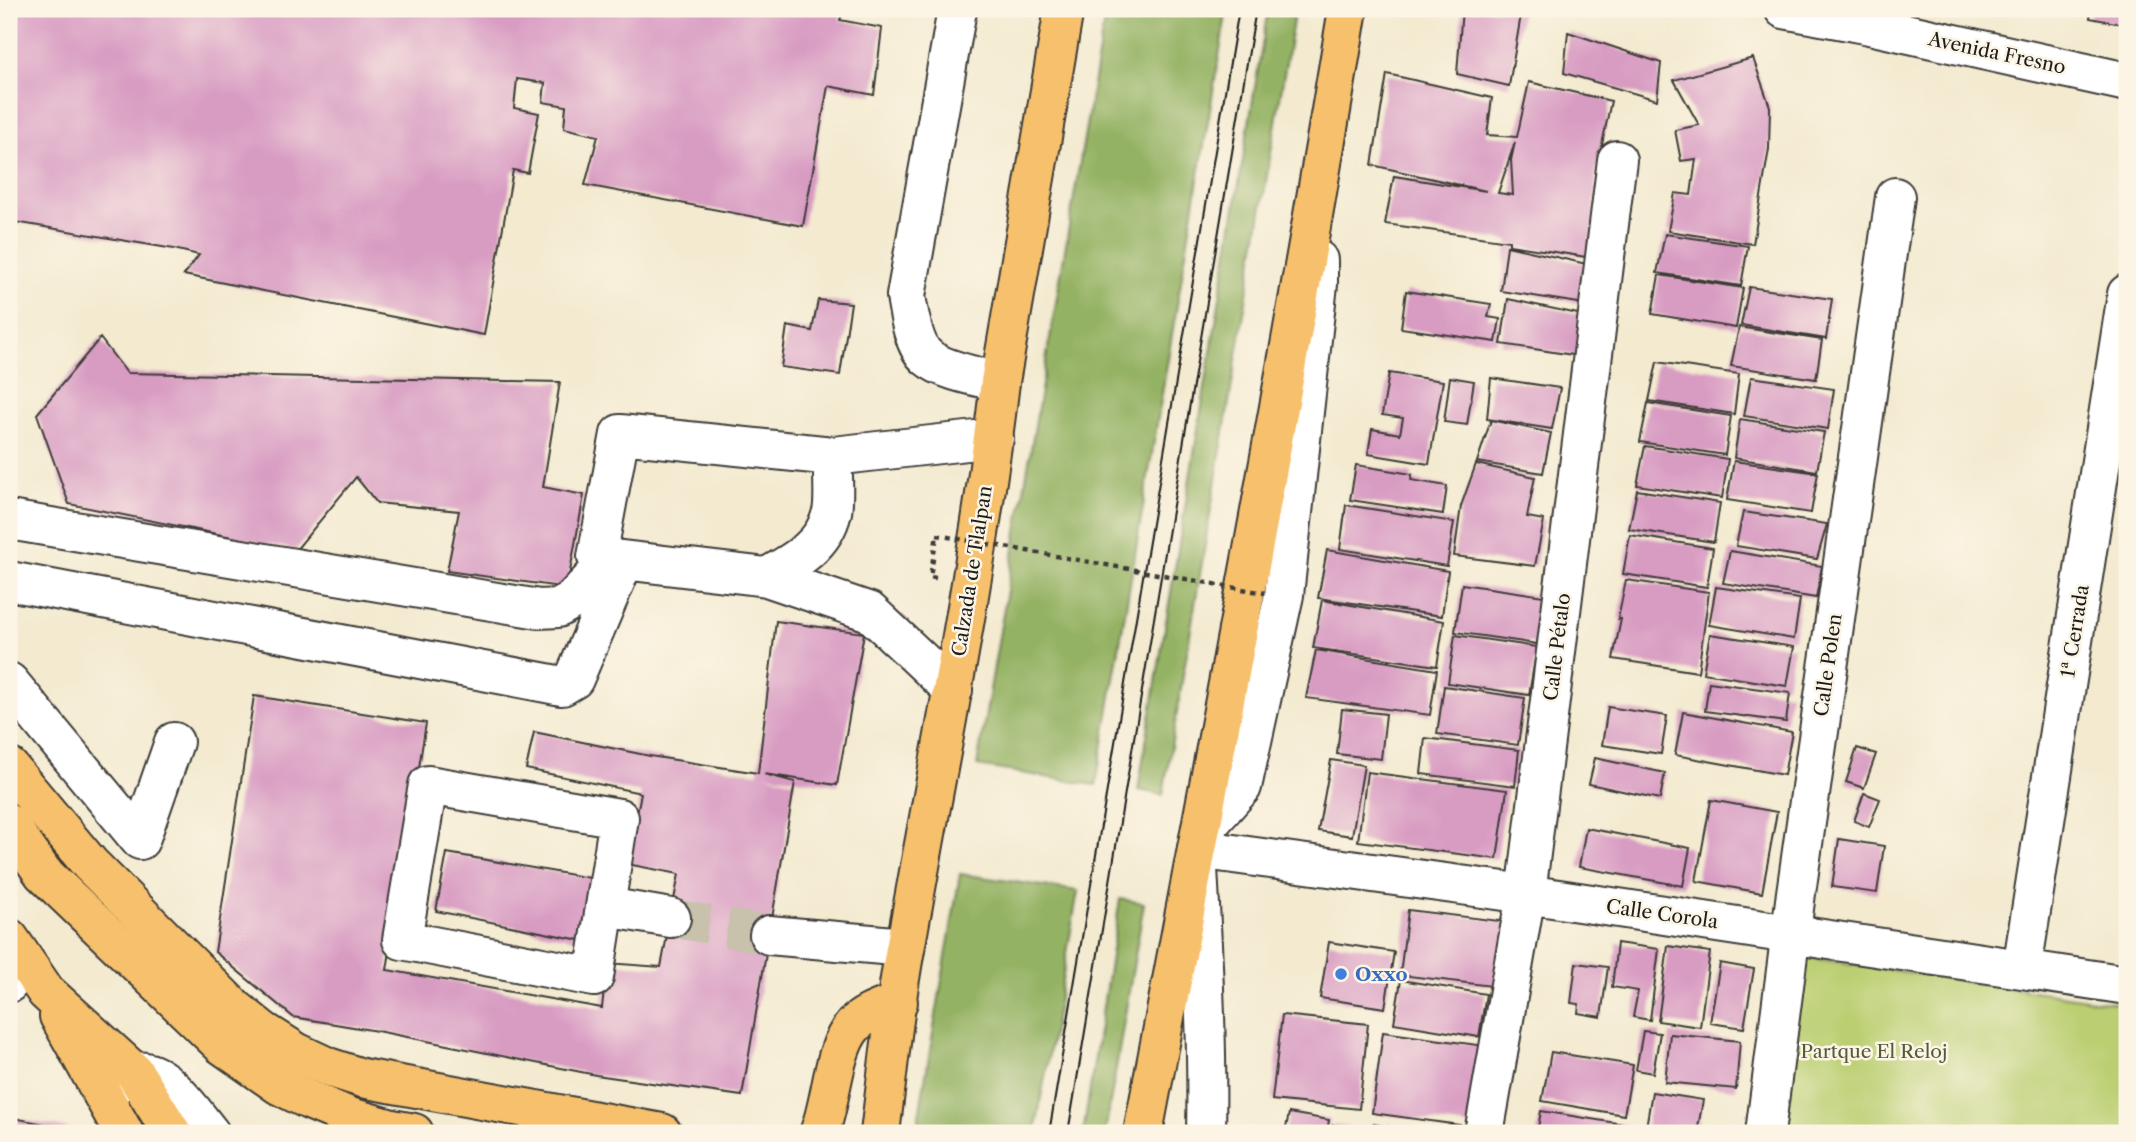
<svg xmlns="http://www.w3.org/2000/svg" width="2136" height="1142" font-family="'Libre Caslon Text',serif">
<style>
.green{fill:#bbcf72;stroke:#6c7647;stroke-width:2}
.forest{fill:#94b264;stroke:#586740;stroke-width:2}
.building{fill:#d89bc2;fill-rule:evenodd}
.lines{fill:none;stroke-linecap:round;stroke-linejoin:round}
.minor-tunnel{stroke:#c8c1ac;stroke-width:38;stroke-dasharray:38 19;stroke-linecap:butt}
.minor-casing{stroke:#3c3b37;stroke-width:42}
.major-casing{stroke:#3c3b37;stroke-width:42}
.highway-casing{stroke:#3c3b37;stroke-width:42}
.path{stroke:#3c3b37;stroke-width:4.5;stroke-dasharray:5 5;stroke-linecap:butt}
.minor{stroke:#fff;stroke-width:38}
.major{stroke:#f7c06c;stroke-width:38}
.highway{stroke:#f7c06c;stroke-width:38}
.tram{stroke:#1c1c1c;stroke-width:2}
.path-bridge{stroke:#3c3b37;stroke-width:4.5;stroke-dasharray:5 5;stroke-linecap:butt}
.shop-dot{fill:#3f7fe0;stroke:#fcf5e5;stroke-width:2.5}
.labels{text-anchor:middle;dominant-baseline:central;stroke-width:5;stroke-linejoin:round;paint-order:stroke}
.street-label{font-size:19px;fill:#1c1c1c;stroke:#fcf5e5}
.shop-label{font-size:19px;font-weight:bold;fill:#366cbe;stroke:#fcf5e5;text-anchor:start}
.park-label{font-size:19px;fill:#545b3a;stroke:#fcf5e5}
</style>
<rect width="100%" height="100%" fill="#fcf5e5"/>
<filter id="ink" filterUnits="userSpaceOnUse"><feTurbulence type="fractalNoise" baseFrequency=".0143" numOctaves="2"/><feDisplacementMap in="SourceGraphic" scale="14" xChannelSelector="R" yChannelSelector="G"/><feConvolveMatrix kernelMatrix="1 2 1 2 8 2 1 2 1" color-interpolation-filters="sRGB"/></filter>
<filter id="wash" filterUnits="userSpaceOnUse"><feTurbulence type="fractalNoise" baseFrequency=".00686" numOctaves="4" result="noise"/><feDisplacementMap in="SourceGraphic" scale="28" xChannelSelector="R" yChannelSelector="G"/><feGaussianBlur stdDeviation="1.57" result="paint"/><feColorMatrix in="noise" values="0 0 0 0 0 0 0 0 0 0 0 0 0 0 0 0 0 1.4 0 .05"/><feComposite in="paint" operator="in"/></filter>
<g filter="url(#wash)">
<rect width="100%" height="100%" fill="#f3ead0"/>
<path class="green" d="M 1804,957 L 2127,1005 L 2127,1133 L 1777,1133 Z"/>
<path class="forest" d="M 1106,9 L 1227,9 L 1096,785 L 977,766 Z
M 1268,9 L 1295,9 L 1163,795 L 1138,790 Z
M 960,874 L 1078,891 L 1035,1133 L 916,1133 Z
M 1120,899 L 1144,903 L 1105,1133 L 1083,1133 Z"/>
<g id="blocks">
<path class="building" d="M 9,9 L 844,9 L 840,20 L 882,28 L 874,95 L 828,86 L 803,226 L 585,185 L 598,136 L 564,128 L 566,106 L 543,102 L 545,83 L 517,79 L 514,108 L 539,113 L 528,173 L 513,170 L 484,335 L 184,275 L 199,255 L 174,249 L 9,221 Z
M 1462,9 L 1522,9 L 1509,86 L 1457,74 Z
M 2091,9 L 2127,9 L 2127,25 L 2090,18 Z
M 1568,32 L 1661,63 L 1657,100 L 1564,73 Z
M 1753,58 L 1770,107 L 1769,149 L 1753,244 L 1668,231 L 1675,193 L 1691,195 L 1696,159 L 1681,161 L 1675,130 L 1699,125 L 1674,80 Z
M 1387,74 L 1492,98 L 1487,135 L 1517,137 L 1529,82 L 1611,101 L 1596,174 L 1593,258 L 1509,245 L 1509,241 L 1385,224 L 1394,176 L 1486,191 L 1372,165 ZM 1515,142 L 1511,160 L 1513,195 L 1498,193 Z
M 1665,234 L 1748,246 L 1741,286 L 1657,273 Z
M 1507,246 L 1591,265 L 1585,304 L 1501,291 Z
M 1659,275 L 1743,288 L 1736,328 L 1652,314 Z
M 1749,287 L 1832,299 L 1826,339 L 1741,325 Z
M 1406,291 L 1491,304 L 1488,317 L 1500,319 L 1496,342 L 1401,328 Z
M 1508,299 L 1592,317 L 1586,357 L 1501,344 Z
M 818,300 L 851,303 L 840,375 L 781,367 L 787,326 L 812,331 Z
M 1739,327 L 1822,340 L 1816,379 L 1731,366 Z
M 100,338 L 127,373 L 560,382 L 543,487 L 584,495 L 567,588 L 447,571 L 459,511 L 377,503 L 356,477 L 296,550 L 69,504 L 37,414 Z
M 1657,362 L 1739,374 L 1734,414 L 1649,401 Z
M 1389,373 L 1443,381 L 1429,464 L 1368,454 L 1372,429 L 1400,434 L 1403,418 L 1382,415 Z
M 1450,377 L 1474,381 L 1467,425 L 1444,422 Z
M 1751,377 L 1834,389 L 1828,429 L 1744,416 Z
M 1491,378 L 1560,388 L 1552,429 L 1487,419 Z
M 1648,403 L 1731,416 L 1725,455 L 1640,442 Z
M 1740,419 L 1824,432 L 1817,471 L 1734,458 Z
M 1491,420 L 1551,433 L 1543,473 L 1477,462 Z
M 1645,446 L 1728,459 L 1722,498 L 1637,485 Z
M 1734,461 L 1818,473 L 1811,513 L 1727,500 Z
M 1476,464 L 1535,477 L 1527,517 L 1544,520 L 1535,566 L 1454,556 L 1461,506 Z
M 1356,465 L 1412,474 L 1411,480 L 1447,486 L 1443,514 L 1350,500 Z
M 1637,490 L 1720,503 L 1714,542 L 1629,529 Z
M 1346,505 L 1454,522 L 1447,566 L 1340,549 Z
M 1743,512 L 1827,524 L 1817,559 L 1736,546 Z
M 1630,535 L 1713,548 L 1707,587 L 1623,574 Z
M 1327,550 L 1448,571 L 1442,616 L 1318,598 Z
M 1730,551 L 1822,566 L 1816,598 L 1723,583 Z
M 1626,580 L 1709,592 L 1698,672 L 1613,659 L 1621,619 L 1618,619 Z
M 1462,584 L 1544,596 L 1537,644 L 1455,632 Z
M 1716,587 L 1800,599 L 1794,639 L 1709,625 Z
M 1322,600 L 1444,621 L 1437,666 L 1313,648 Z
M 776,621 L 864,633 L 837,785 L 764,774 L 795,782 L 742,1096 L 596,1075 L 377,1031 L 293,1017 L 215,952 L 254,696 L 426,723 L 387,970 L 602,1008 L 607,963 L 661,967 L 679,874 L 627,864 L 641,793 L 526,769 L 534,732 L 650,756 L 758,773 Z
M 1710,634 L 1794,647 L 1787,686 L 1703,673 Z
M 1455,635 L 1537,647 L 1529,695 L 1448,683 Z
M 1316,650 L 1437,670 L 1430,715 L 1306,698 Z
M 1709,682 L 1790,693 L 1786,722 L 1705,711 Z
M 1444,686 L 1525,698 L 1518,745 L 1437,734 Z
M 1608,707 L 1667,716 L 1661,754 L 1602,745 Z
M 1342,709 L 1386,714 L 1381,759 L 1337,754 Z
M 1683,712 L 1792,732 L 1784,775 L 1675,755 Z
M 1425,738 L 1519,750 L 1515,786 L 1421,774 Z
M 1857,748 L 1876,754 L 1864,788 L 1846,782 Z
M 1595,758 L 1665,773 L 1660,799 L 1589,784 Z
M 1331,760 L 1364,765 L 1352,836 L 1318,831 Z
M 1367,772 L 1507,790 L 1497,859 L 1358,841 Z
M 1864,793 L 1880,799 L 1869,827 L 1854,821 Z
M 1711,800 L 1777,812 L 1762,893 L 1696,881 Z
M 1586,828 L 1690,848 L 1683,886 L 1579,867 Z
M 1839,839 L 1884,846 L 1877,893 L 1832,887 Z
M 447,853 L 596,879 L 590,942 L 436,911 Z
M 1408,910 L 1508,922 L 1500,987 L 1400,975 Z
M 1329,942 L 1394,952 L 1385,1008 L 1320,998 Z
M 1617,943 L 1659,949 L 1650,1020 L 1633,1017 L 1638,991 L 1612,987 Z
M 1668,946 L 1710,952 L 1700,1027 L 1658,1021 Z
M 1576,963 L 1608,967 L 1601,1017 L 1578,1013 L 1579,1004 L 1571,1003 Z
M 1720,963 L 1754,969 L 1744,1028 L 1710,1023 Z
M 1401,980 L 1486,994 L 1479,1037 L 1394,1023 Z
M 1282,1015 L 1368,1024 L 1359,1109 L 1272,1100 Z
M 1643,1031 L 1660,1033 L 1653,1073 L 1636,1070 Z
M 1383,1032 L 1485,1046 L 1474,1127 L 1372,1113 Z
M 1670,1034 L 1740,1041 L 1736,1089 L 1665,1082 Z
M 1551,1052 L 1633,1065 L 1624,1115 L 1542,1101 Z
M 1652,1092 L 1703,1100 L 1697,1133 L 1645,1133 Z
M 1541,1111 L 1629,1125 L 1628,1133 L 1537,1133 Z
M 1289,1113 L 1329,1120 L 1327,1133 L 1285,1133 Z
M 9,1117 L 84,1132 L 83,1133 L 9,1133 Z
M 1373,1124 L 1420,1132 L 1419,1133 L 1372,1133 Z
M 1333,1125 L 1366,1130 L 1366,1133 L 1332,1133 Z"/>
</g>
</g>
<g filter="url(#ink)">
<use href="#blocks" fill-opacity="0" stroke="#3c3b37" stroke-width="2"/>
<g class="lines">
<path class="minor-tunnel" d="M 671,918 L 769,935"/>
<g class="minor-casing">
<path id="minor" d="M 958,9 L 957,10 L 906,296 C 909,313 913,345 927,357 C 943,371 980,377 1000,382
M 1784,9 L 1860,23 L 2127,82
M 9,520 L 539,609 L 558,608 L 572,600 L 611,559
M 767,577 C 795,561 824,546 832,512 C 835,498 832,472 833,456
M 9,581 L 562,686 L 574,679 L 624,561
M 9,682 L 140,840 L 174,742
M 953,690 L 870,612 L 767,577 L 597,557 L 620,434 L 833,456 L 994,438
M 428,785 L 619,818 L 594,977 L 402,940 Z
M 1200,834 L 1242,787 L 1284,595 L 1318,284 L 1318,260
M 606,907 L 671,918
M 769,935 L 905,947
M 2022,969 L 2127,294
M 9,983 L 19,953
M 114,1086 C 120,1082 127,1075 133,1073 C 162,1063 194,1114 210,1133
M 1206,1133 C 1208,1038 1202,944 1197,849 L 1526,894 L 2127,985
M 1484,1133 L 1526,894 L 1617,160
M 1765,1133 L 1796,893 L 1895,197"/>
</g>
<g class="major-casing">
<path id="major" d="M 9,824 L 43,873 L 222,1045 L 279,1085 L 309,1100 L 350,1117 L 392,1129 L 414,1133
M 9,938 L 46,992 L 134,1072 L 172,1133
M 59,1016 L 124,1133"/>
</g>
<g class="highway-casing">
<path id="highway" d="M 9,767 L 90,864 L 232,1006 L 263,1031 L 296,1052 L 328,1067 L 362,1078 L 662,1133
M 819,1133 C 832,1102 832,1049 854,1025 C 865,1013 884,1008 898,1002
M 880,1133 C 888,1070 894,1006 906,944 C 939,757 978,571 1000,382 L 1064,9
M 1143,1133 C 1214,759 1286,385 1348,9"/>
</g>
<path class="path" d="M 936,578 L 930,577 L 937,535"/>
<use href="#minor" class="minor"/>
<use href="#major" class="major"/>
<use href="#highway" class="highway"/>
<path class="tram" d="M 1049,1133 L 1239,9
M 1068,1133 L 1256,9"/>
<path class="path-bridge" d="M 937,535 L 1265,593"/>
</g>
</g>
<circle class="shop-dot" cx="1341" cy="974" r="7"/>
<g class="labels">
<g class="street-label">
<text transform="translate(1997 53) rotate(12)">Avenida Fresno</text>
<text transform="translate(972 571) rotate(-81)">Calzada de Tlalpan</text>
<text transform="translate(2075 631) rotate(-81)">1ª Cerrada</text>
<text transform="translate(1557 647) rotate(-83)">Calle Pétalo</text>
<text transform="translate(1828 665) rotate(-82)">Calle Polen</text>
<text transform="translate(1662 914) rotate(8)">Calle Corola</text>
</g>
<g class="shop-label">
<text x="1355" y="974">Oxxo</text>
</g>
<g class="park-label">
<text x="1874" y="1051">Partque El Reloj</text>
</g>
</g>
<rect width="2136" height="1142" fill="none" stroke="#fcf5e5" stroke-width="35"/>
</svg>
